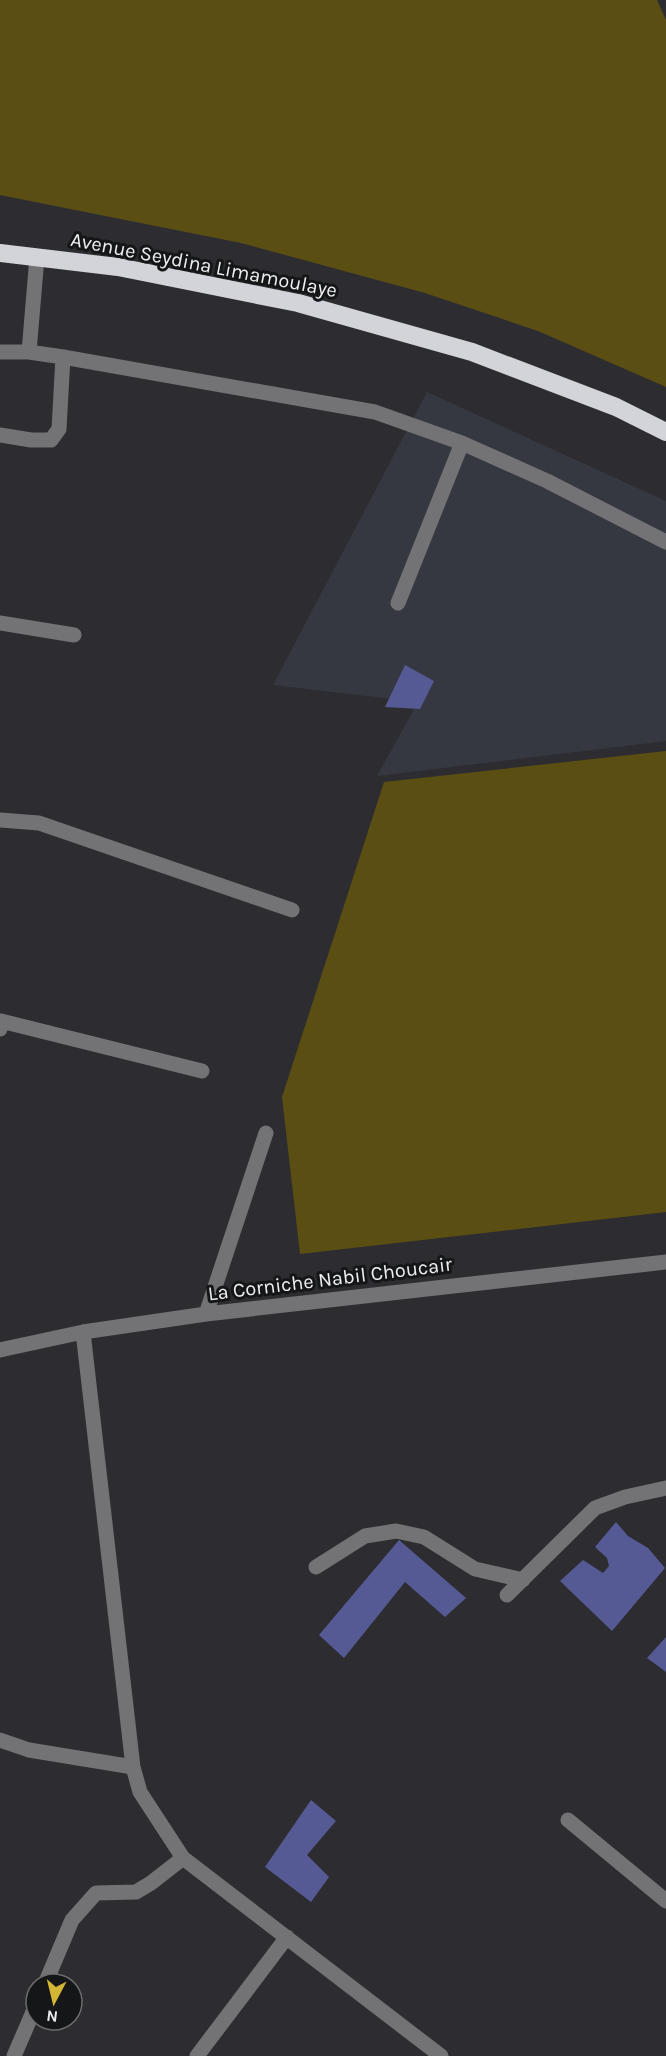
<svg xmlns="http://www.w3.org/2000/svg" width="666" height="2056" font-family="Karla,sans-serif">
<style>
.built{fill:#363841}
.green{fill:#5b4e13}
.building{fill:#555a94}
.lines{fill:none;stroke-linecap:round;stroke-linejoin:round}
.minor{stroke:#737375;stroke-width:15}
.highway{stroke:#d3d4d9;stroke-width:18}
.labels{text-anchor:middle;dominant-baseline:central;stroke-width:6;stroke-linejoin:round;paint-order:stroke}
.street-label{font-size:20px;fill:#eeeef1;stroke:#151617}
</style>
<rect width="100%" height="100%" fill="#2d2d31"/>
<path class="built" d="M 427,392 L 666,501 L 666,741 L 377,776 L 418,702 L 273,685 Z"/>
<path class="green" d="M 0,0 L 657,0 L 666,20 L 666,387 L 538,331 L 425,293 L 241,243 L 0,195 Z
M 666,751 L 666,1212 L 300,1254 L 282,1097 L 384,782 Z"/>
<path class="building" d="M 405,665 L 434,681 L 420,709 L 385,707 Z
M 616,1522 L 628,1536 L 648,1548 L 665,1568 L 612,1631 L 560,1581 L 583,1560 L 603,1573 L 609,1566 L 607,1558 L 595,1547 Z
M 399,1540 L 466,1598 L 445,1617 L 405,1582 L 344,1658 L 319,1635 Z
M 666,1637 L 666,1672 L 647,1658 Z
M 311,1800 L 336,1821 L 307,1855 L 329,1877 L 311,1902 L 265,1867 Z"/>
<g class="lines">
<path class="minor" d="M 0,352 L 29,352 L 63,357 L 375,412 L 462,443 L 547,481 L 666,542
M 29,352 L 37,257
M 0,435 L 31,440 L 51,440 L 59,429 L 63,357
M 398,603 L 462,443
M 0,623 L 74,635
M 0,820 L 39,823 L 292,910
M 0,1029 L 1,1021 L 202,1071
M 206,1314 L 266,1133
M 83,1332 L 133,1767 L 140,1792 L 183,1858 L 441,2056
M 0,1350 L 83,1332 L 206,1314 L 666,1262
M 316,1567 L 365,1536 L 396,1531 L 424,1537 L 475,1569 L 523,1580
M 507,1595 L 595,1508 L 625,1497 L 666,1488
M 0,1740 L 29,1750 L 133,1767
M 568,1820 L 666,1901
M 45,1984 L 72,1920 L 96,1893 L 136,1892 L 151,1883 L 183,1858
M 14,2056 L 36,2005
M 197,2056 L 287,1937"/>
<path class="highway" d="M 0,253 L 118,267 L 298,303 L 472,352 L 616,407 L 666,432"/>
</g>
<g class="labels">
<g class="street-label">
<text transform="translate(204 265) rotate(11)">Avenue Seydina Limamoulaye</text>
<text transform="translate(330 1279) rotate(-7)">La Corniche Nabil Choucair</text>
</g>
</g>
<g transform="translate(54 2002) rotate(187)"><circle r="28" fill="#151617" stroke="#6c6c6e" stroke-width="1.5"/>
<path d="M0-4.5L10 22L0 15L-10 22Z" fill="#d3b635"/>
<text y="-9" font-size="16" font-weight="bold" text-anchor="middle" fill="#eeeef1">N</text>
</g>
</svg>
